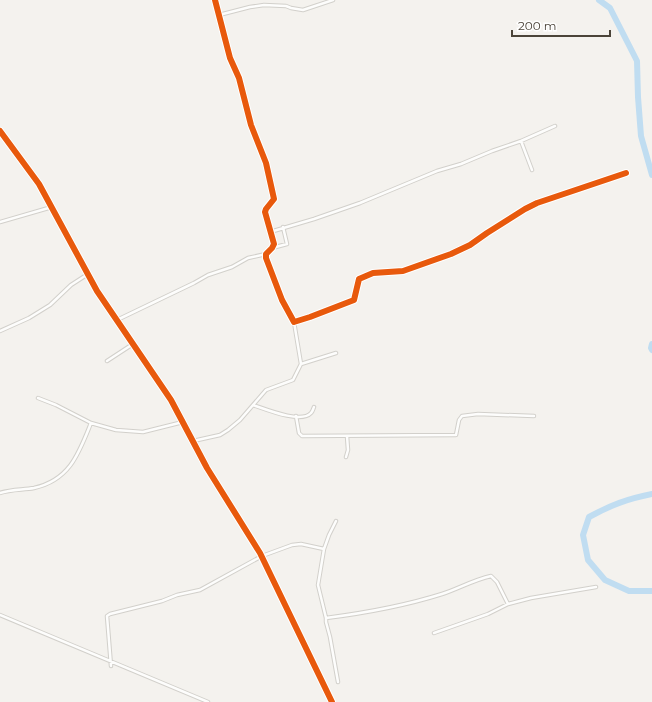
<svg xmlns="http://www.w3.org/2000/svg" width="652" height="702" font-family="Montserrat,sans-serif">
<style>
.lines{fill:none;stroke-linecap:round;stroke-linejoin:round}
.river{stroke:#c0ddf1;stroke-width:6}
.street-casing{stroke:#d2d0cb;stroke-width:4.5}
.street{stroke:#fdfdfc;stroke-width:2.5}
.cycleway-casing{stroke:#fff;stroke-width:8}
.cycleway{stroke:#e8590c;stroke-width:6}
</style>
<rect width="100%" height="100%" fill="#f4f2ee"/>
<g class="lines">
<path class="river" d="M 599,0 L 610,8 L 637,61 L 638,97 L 641,136 L 652,175
M 652,344 L 651,348 L 652,350
M 652,494 C 627,499 611,505 589,517 L 583,535 L 588,560 L 605,580 L 629,591 L 652,591"/>
<g class="street-casing">
<path id="street" d="M 215,0 L 230,58 L 239,78 L 251,125 L 266,163 L 274,199 L 266,209 L 265,212 L 274,244 L 272,248 L 266,254 L 266,258 L 282,300 L 294,322 L 310,317 L 354,300 L 359,279 L 373,273 L 403,271 L 451,254 L 470,245 L 487,233 L 525,209 L 537,203 L 626,173
M 219,15 L 250,7 L 264,5 L 286,6 L 291,8 L 303,10 L 333,0
M 0,131 L 39,184 L 97,291 L 171,400 L 207,468 L 260,553 L 332,702
M 521,141 L 532,170
M 0,222 L 52,207
M 270,232 L 314,219 L 360,203 L 437,171 L 461,164 L 492,151 L 521,141 L 555,126
M 272,248 L 287,244 L 283,227
M 117,320 L 194,283 L 208,275 L 232,267 L 248,258 L 266,254
M 0,331 L 29,318 L 50,305 L 71,285 L 88,274
M 107,361 L 133,344
M 301,364 L 336,353
M 38,398 L 56,405 L 91,423
M 253,405 C 265,409 301,424 311,413 C 313,411 313,409 314,407
M 296,416 L 299,433 L 302,436 L 456,435 L 459,420 L 462,416 L 478,414 L 534,416
M 193,441 L 220,435 L 228,430 L 240,420 L 266,390 L 293,380 L 301,364 L 294,322
M 346,457 L 348,450 L 347,436
M 0,493 C 11,489 23,490 34,488 C 70,480 79,453 91,423 L 116,430 L 143,432 L 183,422
M 336,521 L 329,535 L 324,549 L 318,585 L 326,618 L 326,622 L 330,637 L 338,682
M 0,615 L 208,702
M 326,618 C 365,613 404,606 442,594 C 458,589 473,580 491,576 L 497,582 L 508,604
M 434,633 L 488,614 L 508,604 L 531,598 L 596,587
M 111,666 L 107,616 L 110,614 L 162,601 L 177,595 L 200,590 L 262,556 L 292,545 L 301,544 L 324,549"/>
</g>
<use href="#street" class="street"/>
<g class="cycleway-casing">
<path id="cycleway" d="M 215,0 L 230,58 L 239,78 L 251,125 L 266,163 L 274,199 L 266,209 L 265,212 L 274,244 L 272,248 L 266,254 L 266,258 L 282,300 L 294,322 L 310,317 L 354,300 L 359,279 L 373,273 L 403,271 L 451,254 L 470,245 L 487,233 L 525,209 L 537,203 L 626,173
M 0,131 L 39,184 L 97,291 L 171,400 L 207,468 L 260,553 L 332,702"/>
</g>
<use href="#cycleway" class="cycleway"/>
</g>
<path d="M512 30v6h98v-6" fill="none" stroke="#4b4439" stroke-width="2"/>
<text x="518" y="30" font-size="12" fill="#4b4439" stroke="#ffffff" stroke-width="3" paint-order="stroke">200 m</text>
</svg>
